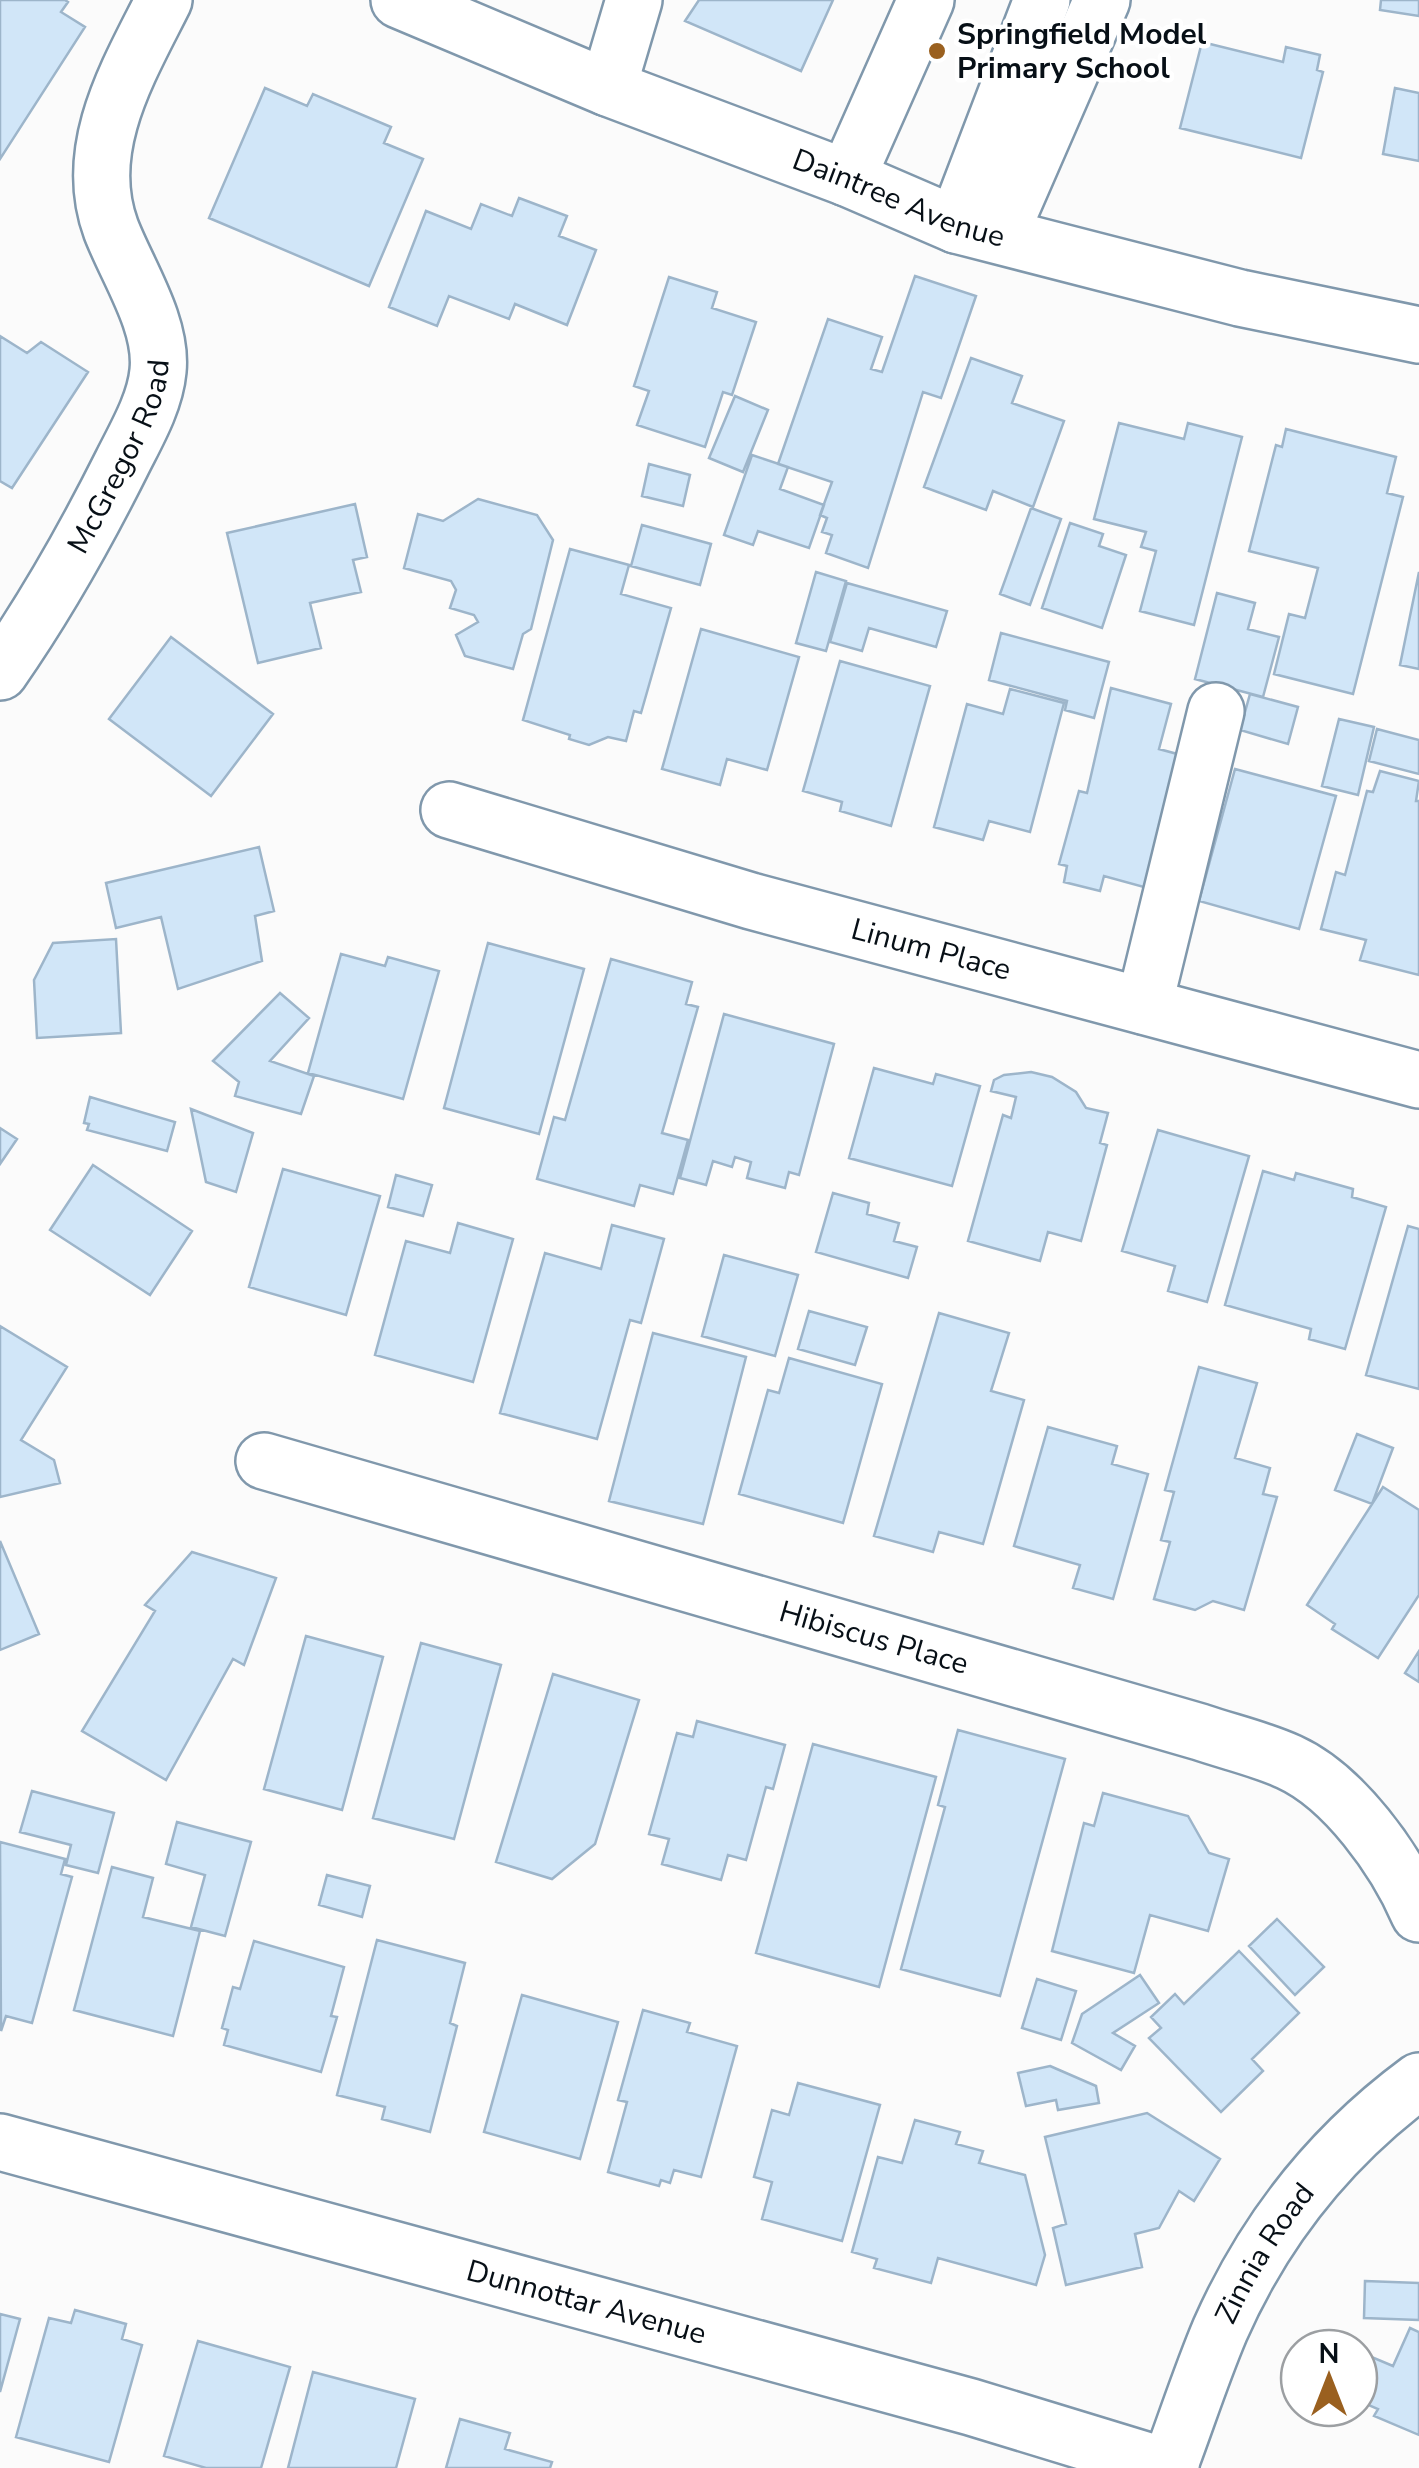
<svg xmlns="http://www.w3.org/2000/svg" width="1419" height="2468" font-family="'Nunito Sans',sans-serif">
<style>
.building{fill:#d1e6f8;stroke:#9db5ca;stroke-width:2.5}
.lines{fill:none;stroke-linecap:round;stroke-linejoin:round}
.minor-casing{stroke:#8098ac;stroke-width:60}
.minor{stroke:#fff;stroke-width:55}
.poi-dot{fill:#9a601f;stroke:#fff;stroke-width:4}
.labels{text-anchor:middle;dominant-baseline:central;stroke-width:9;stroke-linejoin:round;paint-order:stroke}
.poi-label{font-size:30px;font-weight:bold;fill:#070f16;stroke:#fff;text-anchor:start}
.street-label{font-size:30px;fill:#070f16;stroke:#fff}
</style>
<rect width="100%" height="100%" fill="#fbfbfb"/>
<path class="building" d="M 0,0 L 65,0 L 68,2 L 61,12 L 85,27 L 0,159 Z
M 699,0 L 833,0 L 801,71 L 685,21 Z
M 1381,0 L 1419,0 L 1419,16 L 1380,10 Z
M 1202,42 L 1283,62 L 1286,47 L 1320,55 L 1317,70 L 1323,72 L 1301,158 L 1180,128 Z
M 265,88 L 307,106 L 313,94 L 391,127 L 384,143 L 423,159 L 369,286 L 209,218 Z
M 1395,88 L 1419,93 L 1419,161 L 1383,154 Z
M 519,198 L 567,216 L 559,236 L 596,250 L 567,325 L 515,304 L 509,319 L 449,296 L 437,326 L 389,307 L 426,211 L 471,229 L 481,204 L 512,216 Z
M 915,276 L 976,296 L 941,398 L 923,392 L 868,568 L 826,553 L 832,535 L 822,532 L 827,518 L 820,515 L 832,482 L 778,464 L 828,319 L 882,337 L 871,369 L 882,372 Z
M 669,277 L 717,292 L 712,308 L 756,322 L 732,395 L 723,392 L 705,447 L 637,425 L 649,391 L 634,386 Z
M 0,336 L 27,353 L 41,342 L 88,372 L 12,488 L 0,481 Z
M 971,358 L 1022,376 L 1012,403 L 1064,421 L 1033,507 L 993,491 L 986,510 L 924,487 Z
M 735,396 L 768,410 L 743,472 L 709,458 Z
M 1119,423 L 1184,439 L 1188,423 L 1242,437 L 1194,625 L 1140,611 L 1156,551 L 1141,547 L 1146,532 L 1094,519 Z
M 1286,429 L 1396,457 L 1387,493 L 1403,497 L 1353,694 L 1274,674 L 1289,614 L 1305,618 L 1318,568 L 1249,551 L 1276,445 L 1282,447 Z
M 752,455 L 788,467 L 780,489 L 824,505 L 809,548 L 758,531 L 753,545 L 724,535 Z
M 649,464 L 690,475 L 683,506 L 642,496 Z
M 478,499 L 537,515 L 553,540 L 531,629 L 523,634 L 513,669 L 465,656 L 456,635 L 478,622 L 474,615 L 450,608 L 456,590 L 451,581 L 404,568 L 418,514 L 443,521 Z
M 355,504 L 367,557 L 353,560 L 361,592 L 310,603 L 321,648 L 258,663 L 227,533 Z
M 1031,508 L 1061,519 L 1030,605 L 1000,594 Z
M 1070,523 L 1103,534 L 1099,546 L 1126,555 L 1102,628 L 1042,608 Z
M 642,525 L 711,544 L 700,585 L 631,566 Z
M 570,549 L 629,565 L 621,594 L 671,608 L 641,713 L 634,711 L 626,741 L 608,737 L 589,745 L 569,739 L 570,735 L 523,720 Z
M 816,572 L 846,581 L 826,651 L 796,643 Z
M 1419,572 L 1419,669 L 1400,665 Z
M 847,583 L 947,611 L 936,647 L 869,628 L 862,651 L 830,642 Z
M 1217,593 L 1255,603 L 1248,629 L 1279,637 L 1263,697 L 1195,679 Z
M 701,629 L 799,657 L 767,770 L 727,759 L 720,785 L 662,769 Z
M 1001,633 L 1109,662 L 1094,718 L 1065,710 L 1067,701 L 989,680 Z
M 171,637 L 273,714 L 211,796 L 109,719 Z
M 840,661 L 930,686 L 891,826 L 840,811 L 842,802 L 803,791 Z
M 1111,688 L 1171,704 L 1159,749 L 1181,755 L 1151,889 L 1104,876 L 1100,891 L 1064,882 L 1067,866 L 1059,864 L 1079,791 L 1087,793 Z
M 1010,689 L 1064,703 L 1030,832 L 989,821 L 983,840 L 934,827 L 967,704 L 1003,714 Z
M 1250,694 L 1298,707 L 1288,744 L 1240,730 Z
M 1339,719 L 1374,727 L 1358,795 L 1322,786 Z
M 1377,729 L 1419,740 L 1419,774 L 1369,761 Z
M 1235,769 L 1336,796 L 1299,929 L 1199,901 Z
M 1380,771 L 1419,781 L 1416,801 L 1419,801 L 1419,975 L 1360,960 L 1366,940 L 1321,929 L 1336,872 L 1345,875 L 1367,791 L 1373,792 Z
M 259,847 L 274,911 L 255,916 L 262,961 L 178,989 L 161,917 L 116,928 L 106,883 Z
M 116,939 L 121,1033 L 37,1038 L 34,980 L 53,943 Z
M 488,943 L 584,969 L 539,1134 L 444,1108 Z
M 341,954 L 385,966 L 388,957 L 439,971 L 403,1099 L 308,1073 Z
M 611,959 L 692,982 L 686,1004 L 698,1007 L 662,1133 L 688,1140 L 673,1194 L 640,1185 L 634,1206 L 537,1179 L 554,1117 L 565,1120 Z
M 280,993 L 309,1018 L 270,1061 L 314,1076 L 301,1114 L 235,1096 L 239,1082 L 213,1061 Z
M 724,1014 L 834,1044 L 799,1175 L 789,1172 L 785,1188 L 747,1178 L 751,1162 L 735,1157 L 732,1167 L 713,1161 L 706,1185 L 680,1178 Z
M 874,1068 L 933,1084 L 936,1074 L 980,1086 L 952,1186 L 849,1158 Z
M 1031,1072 L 1052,1077 L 1076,1092 L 1086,1108 L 1108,1113 L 1100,1143 L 1107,1145 L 1081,1241 L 1048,1232 L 1040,1261 L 968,1241 L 1003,1115 L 1011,1118 L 1016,1097 L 991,1091 L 994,1080 L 1004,1075 Z
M 90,1097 L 175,1122 L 167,1151 L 87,1130 L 89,1124 L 84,1123 Z
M 191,1109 L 253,1133 L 236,1192 L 206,1182 Z
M 0,1128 L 17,1139 L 0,1164 Z
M 1158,1130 L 1249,1156 L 1207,1302 L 1168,1291 L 1175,1266 L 1122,1251 Z
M 93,1165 L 192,1231 L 150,1295 L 50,1230 Z
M 283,1169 L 380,1196 L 346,1315 L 249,1287 Z
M 1263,1171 L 1294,1180 L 1296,1173 L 1353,1189 L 1352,1197 L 1386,1207 L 1345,1349 L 1309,1339 L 1311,1329 L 1225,1305 Z
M 396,1175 L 432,1185 L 423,1216 L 388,1207 Z
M 833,1193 L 869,1203 L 867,1214 L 899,1223 L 894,1241 L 917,1247 L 908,1278 L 816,1252 Z
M 458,1223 L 513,1239 L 473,1382 L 375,1355 L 406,1241 L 450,1253 Z
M 612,1225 L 664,1239 L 641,1323 L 630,1320 L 597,1439 L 500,1413 L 545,1253 L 601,1269 Z
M 1408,1226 L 1419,1229 L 1419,1389 L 1366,1375 Z
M 724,1255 L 798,1275 L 775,1356 L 702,1336 Z
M 809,1311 L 867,1327 L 855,1365 L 798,1349 Z
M 939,1313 L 1009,1333 L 991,1391 L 1024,1400 L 983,1544 L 939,1532 L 933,1552 L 874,1536 Z
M 0,1326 L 67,1367 L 21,1440 L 54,1460 L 60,1483 L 0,1497 Z
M 653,1333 L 746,1357 L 703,1524 L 609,1501 Z
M 789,1358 L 882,1384 L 843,1523 L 739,1494 L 768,1390 L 779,1393 Z
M 1199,1367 L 1257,1383 L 1235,1458 L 1270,1468 L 1263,1494 L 1277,1497 L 1244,1610 L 1213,1601 L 1195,1610 L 1154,1599 L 1170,1542 L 1161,1540 L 1174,1492 L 1165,1490 Z
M 1048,1427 L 1117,1446 L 1112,1464 L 1148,1474 L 1113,1599 L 1073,1588 L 1080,1565 L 1014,1546 Z
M 1357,1434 L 1393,1448 L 1372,1504 L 1335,1490 Z
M 1383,1487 L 1419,1510 L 1419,1595 L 1378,1658 L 1332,1629 L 1335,1624 L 1307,1605 Z
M 0,1541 L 39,1634 L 0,1650 Z
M 192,1552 L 276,1578 L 244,1665 L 233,1659 L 166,1780 L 82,1731 L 155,1611 L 145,1605 Z
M 306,1636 L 383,1657 L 342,1810 L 264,1789 Z
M 421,1643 L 501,1665 L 454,1839 L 373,1818 Z
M 1419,1651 L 1419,1682 L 1405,1673 Z
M 553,1674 L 639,1700 L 595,1844 L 552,1879 L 496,1862 Z
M 697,1721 L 785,1745 L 773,1789 L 766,1787 L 746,1860 L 728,1855 L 721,1880 L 662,1864 L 669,1839 L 649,1834 L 677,1733 L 693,1737 Z
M 958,1730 L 1065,1759 L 1000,1996 L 901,1969 L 945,1807 L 938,1805 Z
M 813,1744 L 936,1777 L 879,1987 L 756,1953 Z
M 32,1791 L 114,1813 L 98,1873 L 66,1865 L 71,1845 L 20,1832 Z
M 1103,1793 L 1188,1816 L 1209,1853 L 1229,1859 L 1208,1931 L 1150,1915 L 1134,1973 L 1052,1951 L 1084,1823 L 1094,1826 Z
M 177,1822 L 251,1842 L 225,1936 L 191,1927 L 205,1875 L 166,1864 Z
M 0,1842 L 65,1859 L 61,1874 L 72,1877 L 32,2023 L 6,2016 L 1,2031 Z
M 112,1867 L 153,1878 L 143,1917 L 200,1931 L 173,2036 L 74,2010 Z
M 327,1875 L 370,1886 L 362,1917 L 319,1905 Z
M 1277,1919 L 1324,1967 L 1295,1995 L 1249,1946 Z
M 377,1940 L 465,1963 L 450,2023 L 457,2026 L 430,2132 L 382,2119 L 385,2107 L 337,2095 Z
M 254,1941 L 344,1967 L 331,2016 L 337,2017 L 321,2072 L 224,2045 L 228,2030 L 222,2028 L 233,1987 L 240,1989 Z
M 1239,1951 L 1299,2013 L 1252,2059 L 1263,2071 L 1221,2112 L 1149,2038 L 1161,2028 L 1151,2017 L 1175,1994 L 1184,2004 Z
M 1140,1975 L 1159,2003 L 1113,2033 L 1135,2046 L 1121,2070 L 1072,2043 L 1082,2014 Z
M 1037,1979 L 1076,1991 L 1061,2040 L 1022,2028 Z
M 522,1995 L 618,2022 L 580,2159 L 484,2132 Z
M 643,2010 L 690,2023 L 687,2032 L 737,2046 L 701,2177 L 674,2170 L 670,2183 L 661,2180 L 659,2186 L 608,2172 L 627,2102 L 618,2100 Z
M 1050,2066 L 1096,2086 L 1099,2103 L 1058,2110 L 1056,2100 L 1026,2106 L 1018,2073 Z
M 798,2083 L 880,2105 L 842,2241 L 762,2219 L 772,2182 L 754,2177 L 772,2110 L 789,2115 Z
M 1147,2113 L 1220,2159 L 1194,2201 L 1179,2191 L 1159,2228 L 1135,2234 L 1142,2267 L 1066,2285 L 1053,2228 L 1066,2224 L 1045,2137 Z
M 915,2120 L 960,2132 L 956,2144 L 983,2151 L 979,2163 L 1025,2175 L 1045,2255 L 1036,2285 L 938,2258 L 931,2283 L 874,2268 L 877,2259 L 852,2252 L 878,2157 L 902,2163 Z
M 1365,2281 L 1419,2283 L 1419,2320 L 1364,2318 Z
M 75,2310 L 126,2324 L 122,2339 L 142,2345 L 109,2462 L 16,2437 L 49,2318 L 71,2323 Z
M 0,2314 L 20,2319 L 0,2392 Z
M 1410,2328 L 1419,2332 L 1419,2435 L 1374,2416 L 1378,2409 L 1359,2401 L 1360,2352 L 1393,2366 Z
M 198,2341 L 290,2367 L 261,2468 L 206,2468 L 164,2456 Z
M 313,2372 L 415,2399 L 396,2468 L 288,2468 Z
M 460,2419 L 510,2433 L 505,2449 L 552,2462 L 550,2468 L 446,2468 Z"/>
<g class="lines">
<g class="minor-casing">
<g id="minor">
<path id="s1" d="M 399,0 L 608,88 L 847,178 L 956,225 L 1240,298 L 1419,335"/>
<path d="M 608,88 L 634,0"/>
<path d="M 847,178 L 926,0"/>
<path d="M 956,225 L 1042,0"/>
<path d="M 1000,234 L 1102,0"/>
<path id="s2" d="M 0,672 C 46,606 86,535 122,463 C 136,435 155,403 158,371 C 163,324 127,271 111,229 C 81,148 129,70 164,0"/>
<path id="s3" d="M 449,810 L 751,901 L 1419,1080"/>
<path d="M 1144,1006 L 1216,711"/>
<path id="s4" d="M 264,1461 L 1200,1732 C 1229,1742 1261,1749 1289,1762 C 1344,1787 1396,1860 1419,1914"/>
<path id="s5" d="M 0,2142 L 971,2407 L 1171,2468"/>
<path id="s6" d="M 1169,2467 C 1186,2422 1201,2375 1220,2330 C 1264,2230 1331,2146 1419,2081"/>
</g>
</g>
<use href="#minor" class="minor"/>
</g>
<circle class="poi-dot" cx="937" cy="51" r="10"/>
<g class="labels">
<g class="poi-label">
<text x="957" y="34">Springfield Model<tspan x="957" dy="34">Primary School</tspan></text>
</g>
<g class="street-label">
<text stroke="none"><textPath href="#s1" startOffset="538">Daintree Avenue</textPath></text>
<text stroke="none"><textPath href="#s2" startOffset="248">McGregor Road</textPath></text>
<text stroke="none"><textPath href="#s3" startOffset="502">Linum Place</textPath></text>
<text stroke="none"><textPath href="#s4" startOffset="635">Hibiscus Place</textPath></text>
<text stroke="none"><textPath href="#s6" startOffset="235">Zinnia Road</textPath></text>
<text stroke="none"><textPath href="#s5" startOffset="608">Dunnottar Avenue</textPath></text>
</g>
</g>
<g transform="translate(1329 2378)"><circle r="48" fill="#ffffff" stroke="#9c9fa2" stroke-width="2.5"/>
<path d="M0-8L18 38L0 25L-18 38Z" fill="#9a601f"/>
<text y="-15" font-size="28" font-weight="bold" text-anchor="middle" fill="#070f16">N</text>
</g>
</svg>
